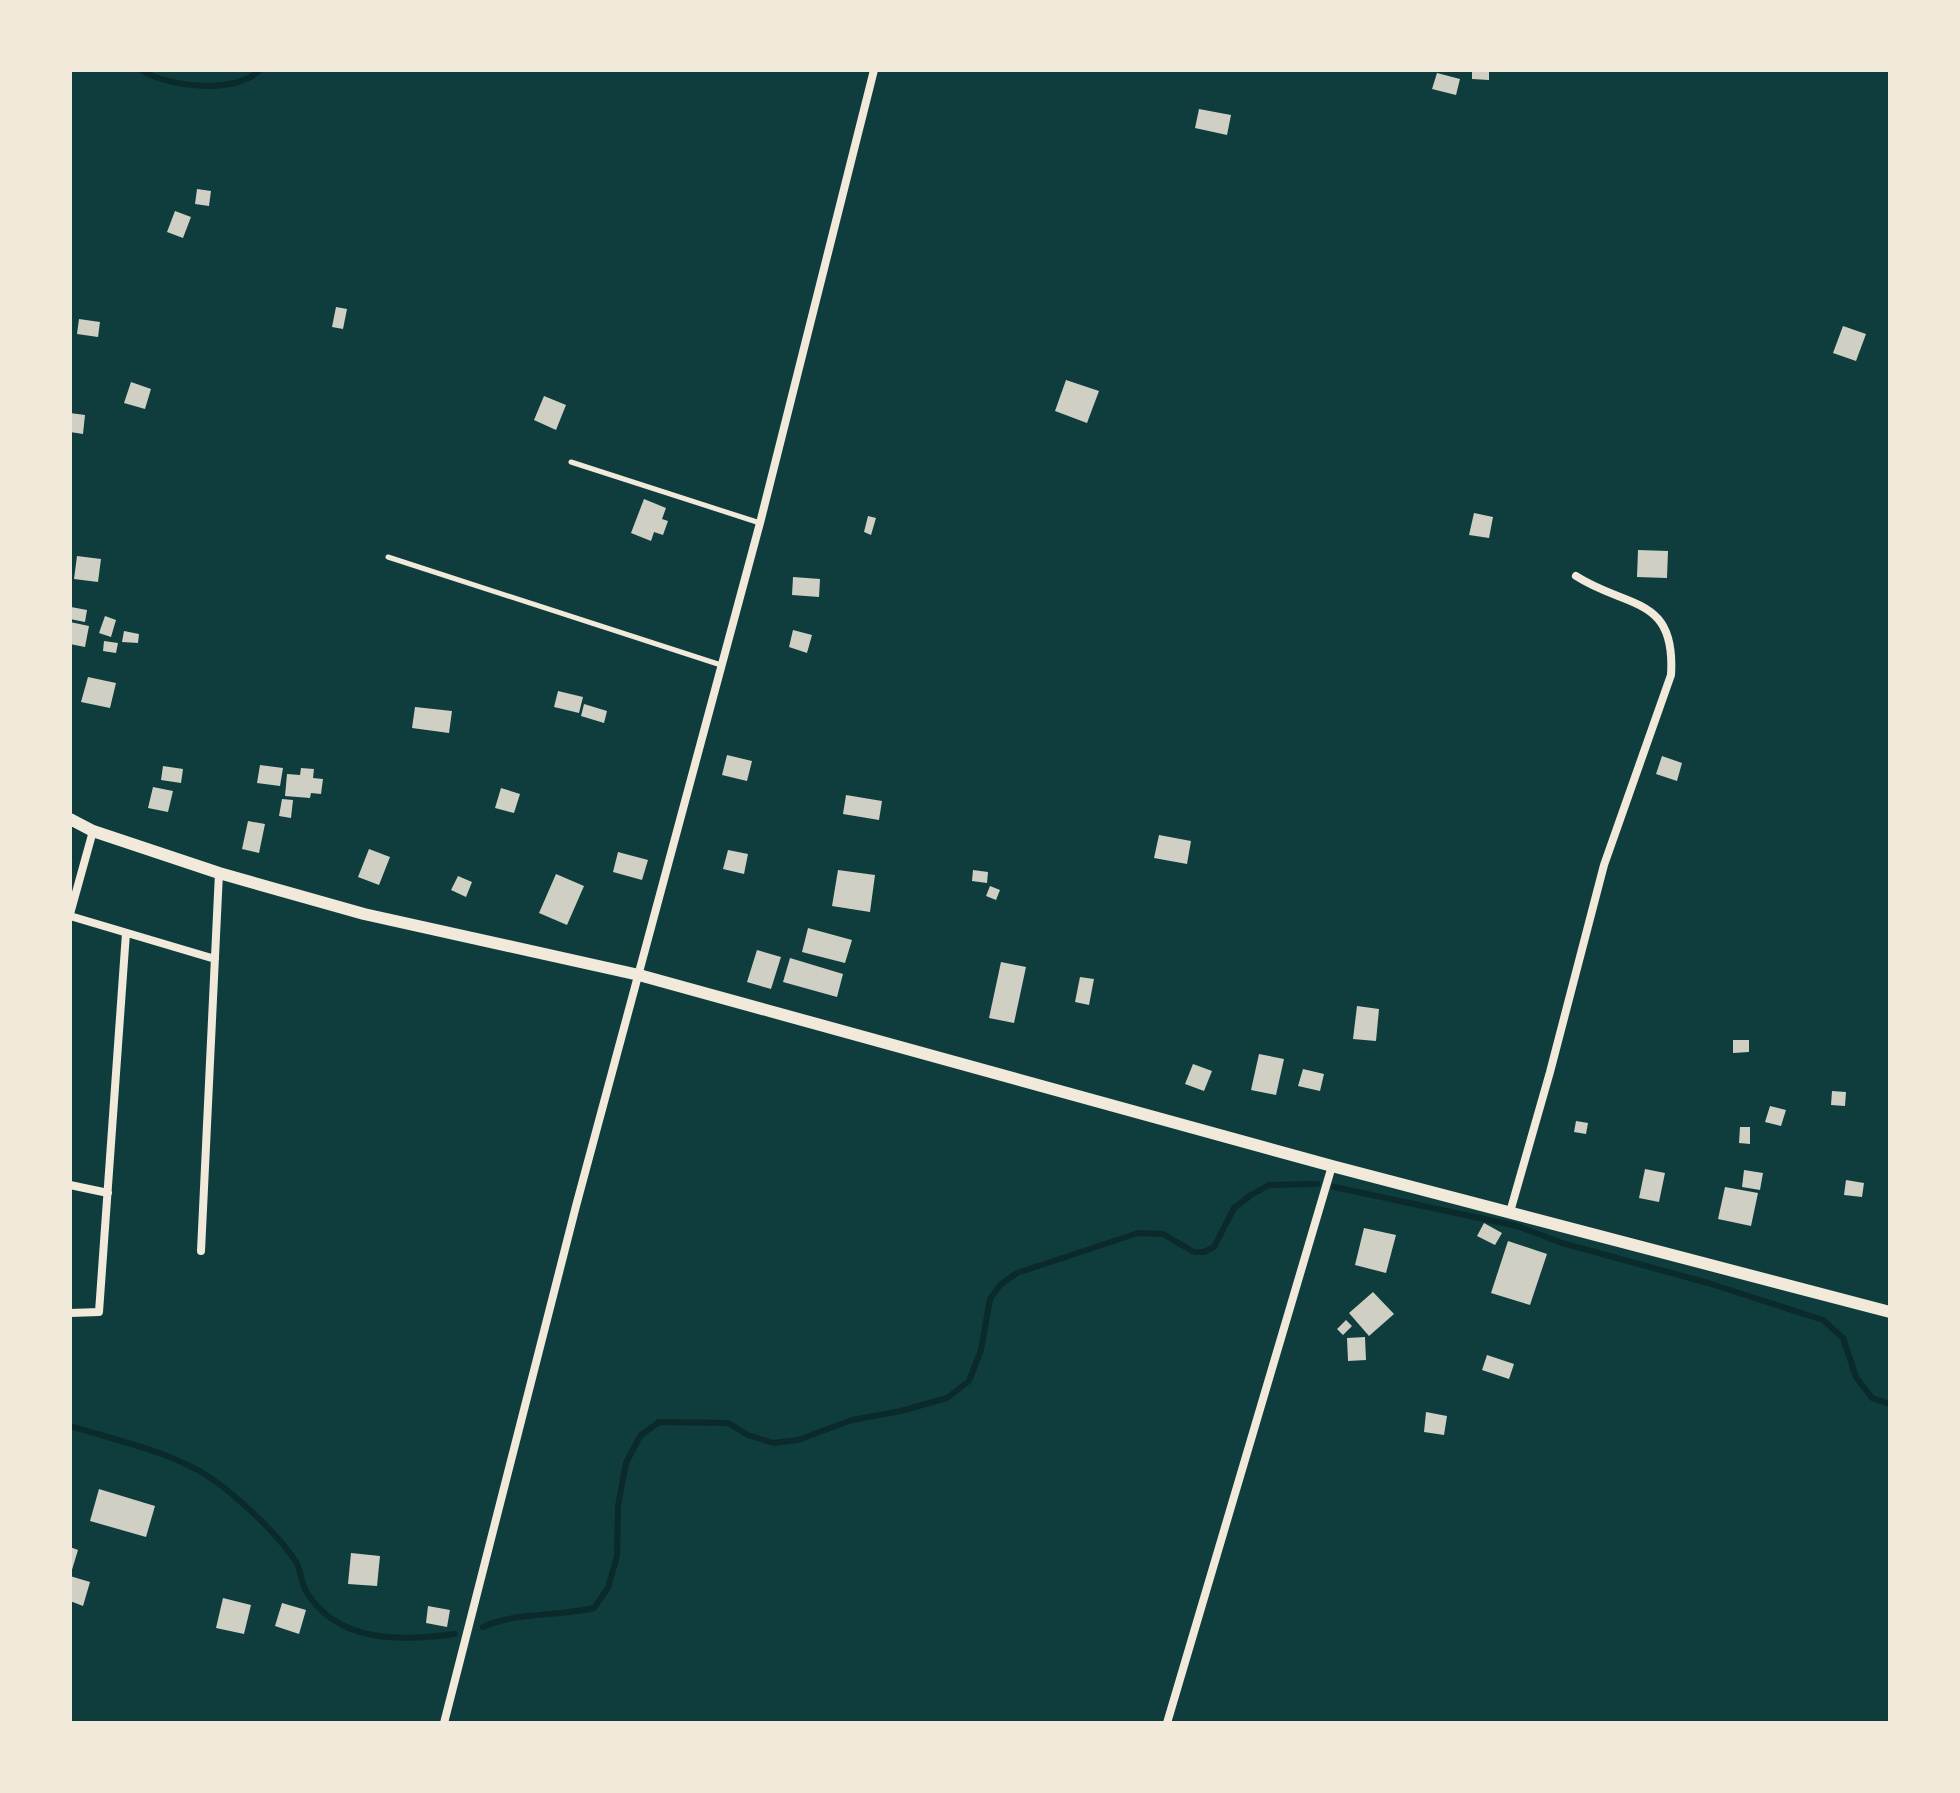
<svg xmlns="http://www.w3.org/2000/svg" width="1960" height="1793" font-family="'Times New Roman',serif">
<style>
.lines{fill:none;stroke-linecap:round;stroke-linejoin:round}
.stream{stroke:#0a2a2b;stroke-width:6}
.building{fill:#cfcfc3}
.service{stroke:#f1e9da;stroke-width:5}
.minor{stroke:#f1e9da;stroke-width:8}
.tertiary{stroke:#f1e9da;stroke-width:12}
</style>
<rect width="100%" height="100%" fill="#0f3d3e"/>
<g class="lines">
<path class="stream" d="M 141,70 C 170,88 234,94 260,70
M 1334,1187 L 1517,1226 L 1562,1243 L 1708,1283 L 1823,1320 L 1843,1338 L 1856,1377 L 1872,1398 L 1890,1404
M 70,1426 C 121,1442 181,1453 223,1487 C 249,1508 278,1534 296,1562 C 301,1571 301,1582 306,1591 C 337,1644 403,1641 455,1634
M 483,1627 C 520,1611 556,1617 594,1608 L 608,1588 L 617,1556 L 618,1506 L 626,1463 L 640,1436 L 659,1422 L 728,1423 L 748,1435 L 773,1443 L 798,1440 L 852,1420 L 901,1411 L 947,1398 L 969,1381 L 981,1350 L 990,1299 L 1000,1285 L 1017,1273 L 1138,1233 L 1163,1234 L 1194,1252 L 1204,1252 L 1214,1247 L 1234,1208 L 1251,1195 L 1269,1185 L 1317,1184"/>
</g>
<path class="building" d="M 1472,70 L 1489,70 L 1489,80 L 1472,79 Z
M 1437,73 L 1460,79 L 1456,95 L 1432,89 Z
M 1199,109 L 1231,115 L 1227,135 L 1195,128 Z
M 197,189 L 211,191 L 209,206 L 195,204 Z
M 175,211 L 191,217 L 183,238 L 167,232 Z
M 336,307 L 347,309 L 343,329 L 332,327 Z
M 79,319 L 100,322 L 98,337 L 77,334 Z
M 1843,326 L 1866,334 L 1856,361 L 1833,353 Z
M 1066,380 L 1099,391 L 1087,423 L 1055,411 Z
M 131,382 L 151,389 L 145,409 L 124,403 Z
M 544,396 L 566,405 L 556,430 L 534,420 Z
M 70,413 L 85,415 L 83,434 L 70,432 Z
M 644,499 L 666,508 L 662,519 L 668,521 L 663,535 L 654,532 L 651,541 L 631,533 Z
M 1474,513 L 1493,517 L 1489,538 L 1469,535 Z
M 868,516 L 876,518 L 871,535 L 864,532 Z
M 1638,550 L 1668,551 L 1667,578 L 1637,577 Z
M 77,556 L 101,559 L 98,582 L 74,579 Z
M 793,577 L 820,579 L 819,597 L 792,595 Z
M 71,607 L 87,610 L 85,622 L 70,619 Z
M 105,616 L 116,620 L 111,637 L 99,633 Z
M 70,622 L 89,626 L 85,647 L 70,644 Z
M 793,630 L 812,635 L 807,653 L 789,647 Z
M 124,631 L 139,634 L 138,643 L 122,642 Z
M 104,641 L 118,643 L 116,653 L 103,651 Z
M 88,677 L 116,683 L 110,708 L 81,702 Z
M 558,691 L 583,697 L 579,713 L 554,707 Z
M 584,704 L 607,711 L 604,723 L 581,716 Z
M 415,707 L 452,711 L 449,733 L 412,728 Z
M 727,755 L 752,761 L 747,781 L 722,775 Z
M 1662,756 L 1682,763 L 1677,781 L 1656,774 Z
M 260,765 L 283,768 L 280,786 L 257,783 Z
M 163,766 L 183,769 L 181,783 L 161,780 Z
M 301,768 L 314,769 L 313,778 L 323,779 L 321,794 L 311,793 L 310,798 L 285,796 L 287,774 L 300,775 Z
M 153,787 L 173,791 L 168,812 L 148,808 Z
M 501,788 L 520,794 L 514,813 L 495,808 Z
M 846,795 L 882,801 L 879,820 L 843,814 Z
M 282,799 L 293,800 L 291,818 L 279,816 Z
M 248,821 L 265,824 L 259,853 L 242,849 Z
M 1159,835 L 1191,841 L 1187,864 L 1154,858 Z
M 369,849 L 390,857 L 379,885 L 358,877 Z
M 728,850 L 748,854 L 744,874 L 723,869 Z
M 618,852 L 648,860 L 642,880 L 613,872 Z
M 838,870 L 875,875 L 870,912 L 832,906 Z
M 973,870 L 988,872 L 987,883 L 972,881 Z
M 556,874 L 584,886 L 567,925 L 539,913 Z
M 458,876 L 472,882 L 466,897 L 451,890 Z
M 990,886 L 1000,890 L 996,900 L 986,896 Z
M 808,928 L 852,940 L 845,963 L 802,952 Z
M 757,950 L 781,957 L 771,989 L 747,982 Z
M 790,958 L 843,974 L 837,997 L 783,982 Z
M 1001,962 L 1026,967 L 1014,1023 L 989,1018 Z
M 1080,977 L 1094,979 L 1089,1005 L 1075,1002 Z
M 1357,1006 L 1379,1009 L 1376,1041 L 1353,1039 Z
M 1733,1040 L 1749,1040 L 1749,1052 L 1733,1053 Z
M 1259,1054 L 1284,1059 L 1276,1095 L 1251,1090 Z
M 1193,1064 L 1212,1071 L 1204,1091 L 1185,1084 Z
M 1303,1069 L 1324,1074 L 1320,1091 L 1298,1086 Z
M 1832,1091 L 1846,1092 L 1845,1106 L 1831,1105 Z
M 1770,1106 L 1786,1110 L 1781,1126 L 1765,1122 Z
M 1576,1121 L 1588,1123 L 1586,1134 L 1574,1132 Z
M 1740,1127 L 1750,1127 L 1750,1144 L 1739,1143 Z
M 1645,1169 L 1665,1173 L 1659,1202 L 1639,1198 Z
M 1744,1170 L 1763,1173 L 1760,1190 L 1742,1187 Z
M 1846,1180 L 1864,1183 L 1862,1197 L 1844,1195 Z
M 1725,1187 L 1758,1193 L 1751,1226 L 1718,1219 Z
M 1484,1223 L 1502,1233 L 1495,1245 L 1477,1236 Z
M 1364,1228 L 1396,1235 L 1386,1273 L 1355,1265 Z
M 1508,1241 L 1547,1254 L 1530,1305 L 1491,1293 Z
M 1373,1292 L 1394,1314 L 1369,1336 L 1349,1313 Z
M 1346,1320 L 1352,1326 L 1343,1335 L 1337,1329 Z
M 1365,1337 L 1366,1360 L 1348,1361 L 1347,1338 Z
M 1487,1355 L 1514,1364 L 1509,1379 L 1482,1370 Z
M 1426,1412 L 1447,1416 L 1444,1435 L 1424,1432 Z
M 99,1489 L 155,1506 L 146,1537 L 90,1521 Z
M 70,1547 L 78,1550 L 71,1573 L 70,1573 Z
M 351,1553 L 380,1556 L 377,1586 L 348,1584 Z
M 70,1576 L 90,1582 L 83,1606 L 70,1601 Z
M 223,1598 L 251,1605 L 244,1634 L 216,1628 Z
M 282,1603 L 306,1610 L 299,1634 L 275,1626 Z
M 428,1606 L 450,1610 L 447,1627 L 426,1623 Z"/>
<g class="lines">
<path class="service" d="M 571,462 L 760,523
M 388,557 L 721,665"/>
<path class="minor" d="M 70,914 L 93,831
M 70,916 L 215,959
M 70,1185 L 108,1193
M 1510,1212 L 1550,1072 L 1604,865 L 1671,675 C 1676,595 1627,609 1576,576
M 201,1251 L 219,873
M 70,1313 L 99,1312 L 126,933
M 444,1723 L 576,1206 L 760,523 L 874,70
M 1167,1723 L 1332,1166"/>
<path class="tertiary" d="M 70,819 L 93,831 L 219,873 L 364,914 L 639,975 L 1332,1166 L 1890,1312"/>
</g>
<rect width="1960" height="1793" fill="none" stroke="#f1e9da" stroke-width="144"/>
</svg>
